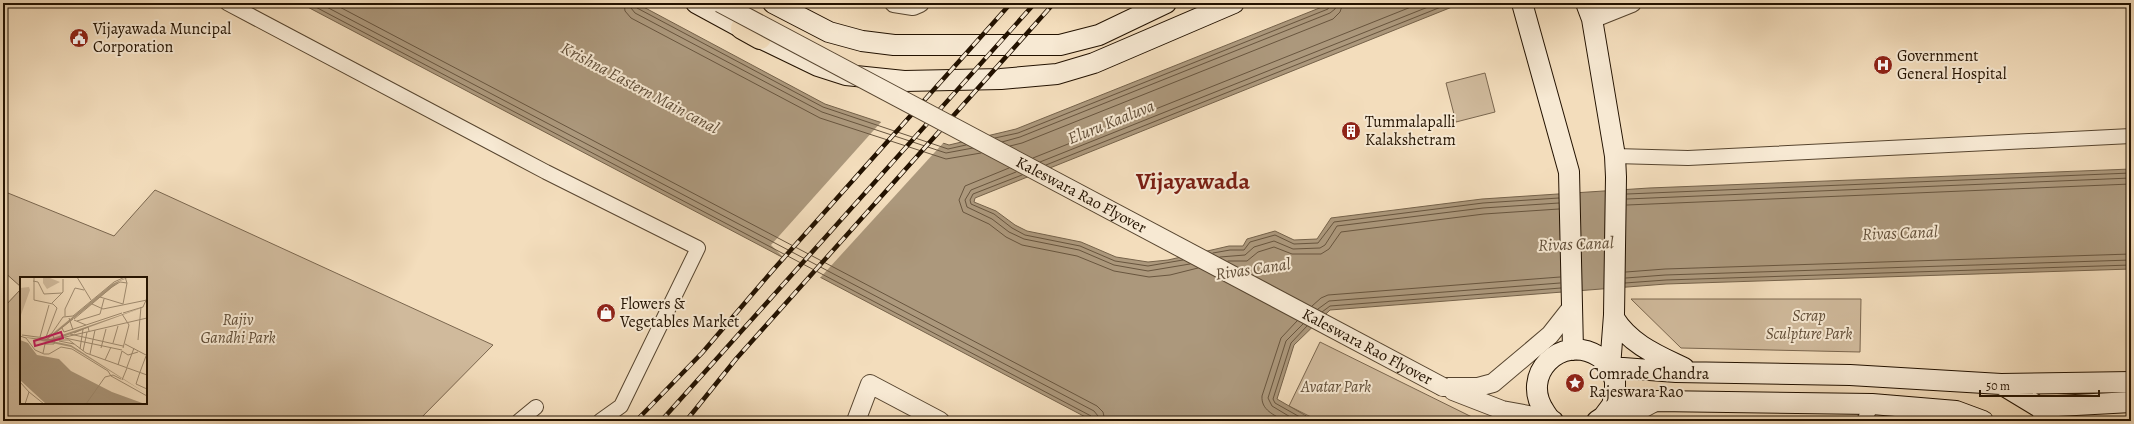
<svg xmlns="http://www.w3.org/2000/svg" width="2134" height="424" font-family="Alegreya,serif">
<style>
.green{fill:#d0ba9c;stroke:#7a664e}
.water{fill:#ac987c;stroke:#75624a}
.pier{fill:#f3ddbc}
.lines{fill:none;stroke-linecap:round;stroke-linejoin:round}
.shore{stroke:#68553e;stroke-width:1}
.minor-casing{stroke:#57452f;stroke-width:16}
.tertiary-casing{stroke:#57452f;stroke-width:20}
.secondary-casing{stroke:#231200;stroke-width:22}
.primary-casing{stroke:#231200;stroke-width:24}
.minor{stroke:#f7e9d3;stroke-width:14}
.tertiary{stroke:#f7e9d3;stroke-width:18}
.secondary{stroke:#f7e9d3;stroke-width:20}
.primary{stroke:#f3ddbc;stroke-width:22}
.rail-casing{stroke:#231200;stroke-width:4.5}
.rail{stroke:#f7e9d3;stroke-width:3;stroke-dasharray:9;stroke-linecap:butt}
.tertiary-bridge-casing{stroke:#57452f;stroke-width:20;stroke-linecap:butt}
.tertiary-bridge{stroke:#f7e9d3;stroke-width:18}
.labels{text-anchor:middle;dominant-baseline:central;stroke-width:4;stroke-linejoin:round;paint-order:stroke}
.poi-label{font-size:16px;fill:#231200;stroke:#f7e9d3;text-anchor:start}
.street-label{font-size:16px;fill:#231200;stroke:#f7e9d3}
.park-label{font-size:16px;font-style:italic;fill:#604d37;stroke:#f7e9d3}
.water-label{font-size:17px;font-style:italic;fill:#614e38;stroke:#f7e9d3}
.town-label{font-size:24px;font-weight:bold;fill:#7a1f14;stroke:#f7e9d3}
.inset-road{fill:none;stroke:#a08c71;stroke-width:1}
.view{fill:#c2185b;fill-opacity:0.15;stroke:#c2185b;stroke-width:2}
.inset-edge{fill:none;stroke:#231200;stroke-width:2}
</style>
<rect width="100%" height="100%" fill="#f3ddbc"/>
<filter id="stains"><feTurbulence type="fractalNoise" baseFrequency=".005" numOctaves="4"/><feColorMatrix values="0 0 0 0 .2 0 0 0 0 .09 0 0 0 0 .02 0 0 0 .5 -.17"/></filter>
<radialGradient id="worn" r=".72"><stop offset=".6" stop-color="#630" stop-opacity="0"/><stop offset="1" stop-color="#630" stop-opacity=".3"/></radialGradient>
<path class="green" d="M 1485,73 L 1495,112 L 1456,122 L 1446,83 Z
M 155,190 L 493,345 L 418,421 L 3,421 L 3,308 L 21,289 L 21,403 L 146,403 L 146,278 L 21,278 L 21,287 L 3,271 L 3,191 L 114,236 Z
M 1631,299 L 1861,299 L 1860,352 L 1681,348 Z
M 1320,342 L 1480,421 L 1319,421 L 1289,406 Z"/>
<path class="water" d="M 300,3 L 636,3 L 825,104 L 949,145 L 1016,129 L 1332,3 L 1462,3 L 975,198 L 974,202 L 996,211 L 1015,225 L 1027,231 L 1081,242 L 1116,257 L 1148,262 L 1168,260 L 1229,246 L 1243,246 L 1247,239 L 1275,231 L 1294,240 L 1317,239 L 1331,218 L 1482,199 L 1649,188 L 2131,169 L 2131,269 L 1666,284 L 1330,310 L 1294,345 L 1277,399 L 1315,421 L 1093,421 Z"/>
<path class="pier" d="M 882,121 L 945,141 L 819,279 L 789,263 L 771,245 Z"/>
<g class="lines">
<path class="shore" d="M 308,3 L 1091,416 L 1094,421
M 319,3 L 1094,411 L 1098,416 L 1099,421
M 332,3 L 1097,406 L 1103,412 L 1105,421
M 624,3 L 625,11 L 631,18 L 820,118 L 946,159 L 981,153
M 630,3 L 631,8 L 635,13 L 822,112 L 946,153 L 973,148
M 635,3 L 637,8 L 823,107 L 948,149 L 966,145
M 995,138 L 1018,133 L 1328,9 L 1331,3
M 1002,142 L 1020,137 L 1330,13 L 1335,9 L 1337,3
M 1010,146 L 1022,143 L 1333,19 L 1340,12 L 1343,3
M 1033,158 L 1421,3
M 1040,162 L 1438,3
M 1046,165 L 1451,3
M 1009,168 L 965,186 L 959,200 L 963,212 L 989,224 L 1006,237 L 1022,245 L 1077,256 L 1114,271 L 1149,277 L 1170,275 L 1198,268
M 1016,172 L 971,190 L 965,200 L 967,207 L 992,219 L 1009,232 L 1024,239 L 1079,250 L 1114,265 L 1148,271 L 1190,264
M 1022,175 L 973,194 L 970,200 L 971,204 L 994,214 L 1012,228 L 1025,235 L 1080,246 L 1115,261 L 1148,266 L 1183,260
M 1627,194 L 2131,173
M 1627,199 L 2131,178
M 1627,205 L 2131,184
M 1213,253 L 1230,250 L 1244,250 L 1250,242 L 1275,235 L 1294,244 L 1318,243 L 1334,222 L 1483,203 L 1559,198
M 1220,257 L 1245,255 L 1254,247 L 1274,241 L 1293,249 L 1320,248 L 1325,245 L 1337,226 L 1483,208 L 1559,203
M 1228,261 L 1247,261 L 1258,252 L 1274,247 L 1292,254 L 1321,254 L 1329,249 L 1341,232 L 1484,214 L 1559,209
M 1626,272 L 1665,269 L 2131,254
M 1626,278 L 1665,275 L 2131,260
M 1625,283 L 1666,280 L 2131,265
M 1312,306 L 1321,298 L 1328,295 L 1560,277
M 1318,309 L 1329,301 L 1560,283
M 1322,312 L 1330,306 L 1561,288
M 1285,421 C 1274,415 1261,410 1262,396 L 1281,338 L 1297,321
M 1297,421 L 1272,406 L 1268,398 L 1286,341 L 1303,324
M 1307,421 L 1275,403 L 1273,399 L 1291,343 L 1307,326"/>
<g class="minor-casing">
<path id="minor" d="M 227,3 L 546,172 L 698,248 L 621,406 L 600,421
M 1615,156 L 1688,158 L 2131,136
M 519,421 L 536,407
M 1864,421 L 1872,404"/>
</g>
<g class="tertiary-casing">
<path id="tertiary" d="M 894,3 L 913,6 L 920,3
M 1592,19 L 1632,3
M 1443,387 L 1478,387 L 1493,383 L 1550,335 L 1572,307
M 1453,391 L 1502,410 L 1550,419 L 1549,421
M 856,421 L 870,384 L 940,421
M 1620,421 L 1657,401"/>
</g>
<g class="secondary-casing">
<path id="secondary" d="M 696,3 L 742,28
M 773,3 L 829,32 L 862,41 L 894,45 L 1060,45 L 1099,35 L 1166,3
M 1522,3 L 1569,172 L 1573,350
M 1586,3 L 1592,19 L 1615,156 L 1616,177 L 1614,315 L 1610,367 L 1615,381 L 1615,393 L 1612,405 L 1603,417 L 1597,421
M 760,38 L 818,66 L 846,75 L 904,81 L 1001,79 L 1057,74 L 1094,63 L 1234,3
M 1614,318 C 1630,344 1657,355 1684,368
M 2001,384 L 2039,407 L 2052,421
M 1612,405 L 1657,401 L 1872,404 L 1956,411 L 1983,421
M 2039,407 L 2131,402
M 1553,421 C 1549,419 1547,415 1545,412 C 1519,375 1561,333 1598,356 C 1603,359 1606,363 1610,367 L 1676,372 L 1850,375 L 2001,384 L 2131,382"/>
</g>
<g class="primary-casing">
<path id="primary" d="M 742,28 L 760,38"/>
</g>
<use href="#minor" class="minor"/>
<use href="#tertiary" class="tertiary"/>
<use href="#secondary" class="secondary"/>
<use href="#primary" class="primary"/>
<g class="rail-casing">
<path id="rail" d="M 636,421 L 702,353 L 773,270 L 1011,3
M 661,421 L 1035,3
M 686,421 L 736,359 L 1054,3"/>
</g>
<use href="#rail" class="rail"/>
<g class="tertiary-bridge-casing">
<g id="tertiary-bridge">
<path id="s1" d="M 720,3 L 1443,387"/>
</g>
</g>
<use href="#tertiary-bridge" class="tertiary-bridge"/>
</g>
<defs>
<g id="civic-disc" transform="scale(1)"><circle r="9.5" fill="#8f2418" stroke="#f7e9d3"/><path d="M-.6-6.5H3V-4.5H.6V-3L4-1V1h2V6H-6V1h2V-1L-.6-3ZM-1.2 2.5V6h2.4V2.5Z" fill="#fff"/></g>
<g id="hospital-disc" transform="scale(1)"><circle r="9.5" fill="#8f2418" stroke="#f7e9d3"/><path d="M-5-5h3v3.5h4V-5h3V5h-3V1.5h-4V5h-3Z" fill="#fff"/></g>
<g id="building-disc" transform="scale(1)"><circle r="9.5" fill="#8f2418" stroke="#f7e9d3"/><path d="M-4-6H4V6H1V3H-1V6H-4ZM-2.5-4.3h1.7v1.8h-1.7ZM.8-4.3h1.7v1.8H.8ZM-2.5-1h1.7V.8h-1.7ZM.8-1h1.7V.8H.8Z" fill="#fff"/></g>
<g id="shop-disc" transform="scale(1)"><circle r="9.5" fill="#8f2418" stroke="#f7e9d3"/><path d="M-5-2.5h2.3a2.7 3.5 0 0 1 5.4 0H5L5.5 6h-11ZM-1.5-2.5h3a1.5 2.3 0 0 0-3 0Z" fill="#fff"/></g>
<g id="sight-disc" transform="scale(1)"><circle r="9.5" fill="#8f2418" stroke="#f7e9d3"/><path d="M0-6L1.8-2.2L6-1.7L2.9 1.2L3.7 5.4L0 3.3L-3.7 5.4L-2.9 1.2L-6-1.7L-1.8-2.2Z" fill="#fff"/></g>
</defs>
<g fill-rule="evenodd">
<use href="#civic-disc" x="79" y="38"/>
<use href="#hospital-disc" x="1883" y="65"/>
<use href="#building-disc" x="1351" y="131"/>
<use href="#shop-disc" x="606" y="313"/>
<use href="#sight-disc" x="1575" y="383"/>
</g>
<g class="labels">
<g class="poi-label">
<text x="93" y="29">Vijayawada Muncipal<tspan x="93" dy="18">Corporation</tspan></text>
<text x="1897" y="56">Government<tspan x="1897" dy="18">General Hospital</tspan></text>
<text x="1365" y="122">Tummalapalli<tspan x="1365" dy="18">Kalakshetram</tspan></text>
<text x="620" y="304">Flowers &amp;<tspan x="620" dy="18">Vegetables Market</tspan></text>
<text x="1589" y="374">Comrade Chandra<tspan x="1589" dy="18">Rajeswara Rao</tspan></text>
</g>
<g class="street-label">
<text stroke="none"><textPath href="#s1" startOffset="409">Kaleswara Rao Flyover</textPath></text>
<text stroke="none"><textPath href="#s1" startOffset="733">Kaleswara Rao Flyover</textPath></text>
</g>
<g class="park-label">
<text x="1809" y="316">Scrap<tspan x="1809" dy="18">Sculpture Park</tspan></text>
<text x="238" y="320">Rajiv<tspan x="238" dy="18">Gandhi Park</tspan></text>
<text x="1336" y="387">Avatar Park</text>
</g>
<g class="water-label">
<text transform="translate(640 88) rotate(28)">Krishna Eastern Main canal</text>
<text transform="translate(1111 122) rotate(-22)">Eluru Kaaluva</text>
<text transform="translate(1900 233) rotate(-2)">Rivas Canal</text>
<text transform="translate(1576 244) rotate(-2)">Rivas Canal</text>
<text transform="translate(1253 269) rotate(-8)">Rivas Canal</text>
</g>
<g class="town-label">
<text x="1193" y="181">Vijayawada</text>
</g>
</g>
<g transform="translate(20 277)">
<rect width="127" height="127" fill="#f3ddbc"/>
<path d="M 23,0 L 30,1 L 40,5 L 27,12 L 23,6 ZM 9,10 L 10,13 L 1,38 L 0,11 Z" fill="#d0ba9c"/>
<path d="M 110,0 L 100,4 L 27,63 L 127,29 L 32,64 L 51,68 L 127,117 L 51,70 L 3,60 L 26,62 L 92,7 L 103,2 ZM 0,63 L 8,66 L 17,78 L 39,82 L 51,94 L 92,115 L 125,127 L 26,127 L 0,103 Z" fill="#ac987c"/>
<path class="inset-road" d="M 14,0 L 14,23 L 33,27 L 37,31 L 26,60M 57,0 L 71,23M 13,4 L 18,5 L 24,17 L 42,16M 80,20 L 103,27M 32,26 L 43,15 L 43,2M 72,27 L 83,32 L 127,23M 103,27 L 107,6M 103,36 L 123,30 L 127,21M 102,37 L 109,48 L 103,71M 45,39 L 45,32 L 55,11 L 64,13M 43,40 L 53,39 L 94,5 L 105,0M 49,41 L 53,53M 54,42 L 92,10 L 100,5 L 107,6 L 105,0M 54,43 L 66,48 L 102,36M 57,44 L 80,37 L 84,22M 42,51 L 44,55 L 66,48M 32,56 L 43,40M 54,56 L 68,50 L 69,54M 32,57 L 35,63 L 49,63 L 66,76 L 127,98M 34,57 L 53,42M 50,57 L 103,69M 2,58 L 25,61 L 32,56M 0,59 L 6,61 L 15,73 L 24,77 L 29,77 L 41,70 L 52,72 L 88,94 L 91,99 L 127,119M 20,60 L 29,28M 41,61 L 127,41M 45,61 L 102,73M 118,63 L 121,30M 39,64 L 54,67M 93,66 L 98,49M 105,67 L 126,78M 81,71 L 86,52M 60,72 L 63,52M 63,74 L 67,55M 102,74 L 108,78 L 118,75M 23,76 L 25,67 L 34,67 L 35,63 L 25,62M 70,77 L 75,53M 85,83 L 91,70M 98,88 L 102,74M 107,90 L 114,71M 120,95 L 116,107 L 127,112M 120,95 L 126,79M 102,103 L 107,91M 0,105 L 9,115 L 5,127M 9,115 L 24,127M 66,127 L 85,100 L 93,98 L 101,102"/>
<path class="view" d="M 41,55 L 43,61 L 15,69 L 14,64 Z"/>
<rect width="127" height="127" class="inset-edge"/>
</g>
<rect width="2134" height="424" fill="none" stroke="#f3ddbc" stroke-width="16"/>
<rect x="4" y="4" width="2126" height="416" fill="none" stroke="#231200" stroke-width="2"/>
<rect x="8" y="8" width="2118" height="408" fill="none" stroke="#231200"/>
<path d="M1980 390v6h119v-6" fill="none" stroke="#231200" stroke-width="2"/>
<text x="1986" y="390" font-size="12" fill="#231200" stroke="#f7e9d3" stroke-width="3" paint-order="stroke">50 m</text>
<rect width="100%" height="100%" filter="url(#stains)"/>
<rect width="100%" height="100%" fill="url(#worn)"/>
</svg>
